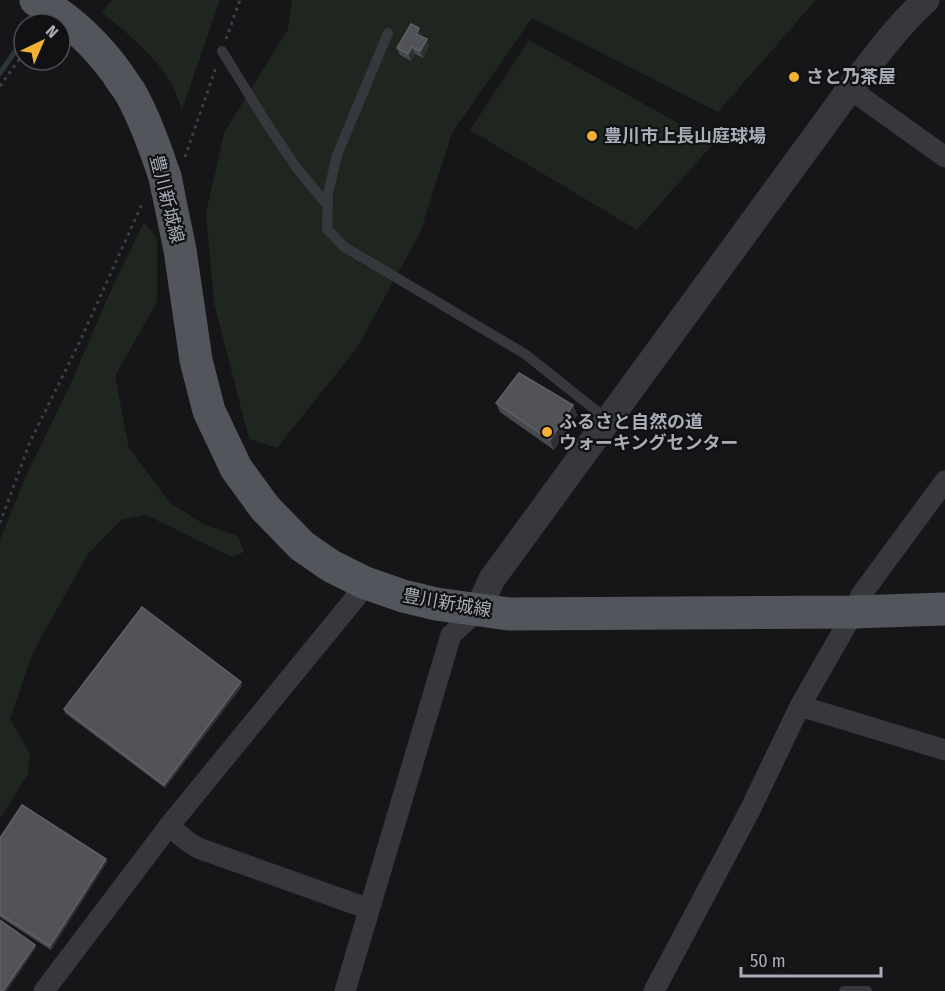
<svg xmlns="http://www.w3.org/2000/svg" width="945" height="991" font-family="'Fira Sans Condensed','Noto Sans JP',sans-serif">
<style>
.green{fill:#1e261f}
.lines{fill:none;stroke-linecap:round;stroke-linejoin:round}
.stream{stroke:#2c353c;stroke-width:5}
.path{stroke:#3d3f44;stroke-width:3;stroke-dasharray:3 4.5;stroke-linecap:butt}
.service{stroke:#37383d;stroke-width:10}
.minor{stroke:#37383d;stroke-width:21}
.tertiary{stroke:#37383d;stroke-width:27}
.primary{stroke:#53555c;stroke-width:33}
.primary-bridge{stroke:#53555c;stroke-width:33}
.wall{fill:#47494d}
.shaded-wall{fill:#2f3033}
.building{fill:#525359;stroke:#5f6168;stroke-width:1.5}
.poi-dot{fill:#f2b134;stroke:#111113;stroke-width:2}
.labels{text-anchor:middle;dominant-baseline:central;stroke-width:4.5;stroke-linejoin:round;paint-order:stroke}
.poi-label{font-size:18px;font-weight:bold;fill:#a8adb8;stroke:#111113;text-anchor:start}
.street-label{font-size:18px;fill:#a8adb8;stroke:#111113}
</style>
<rect width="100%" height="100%" fill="#161618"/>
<path class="green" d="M 112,0 L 220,0 L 182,109 C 179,102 176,94 173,87 C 158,57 127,34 102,12 Z
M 292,0 L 816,0 L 718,112 L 532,18 L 452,133 L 420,233 L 357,348 L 277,448 L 249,439 L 214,303 L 206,213 L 224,133 L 288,29 Z
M 529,40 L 714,143 L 637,230 L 470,130 Z
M 144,222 L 157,238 L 157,302 L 115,376 L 129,448 L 170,503 L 205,525 L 238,536 L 244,552 L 232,557 L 146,515 L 121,520 L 88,554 L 33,652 L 10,719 L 30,754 L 28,774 L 0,819 L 0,540 L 25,478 L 70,385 L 112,288 Z"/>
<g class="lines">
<path class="stream" d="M 0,73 L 24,39"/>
<path class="path" d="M 226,39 L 240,0
M 0,86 L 24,53
M 185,157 L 216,67
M 0,523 L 30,442 L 81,339 L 143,202"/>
<path class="service" d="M 388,33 L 337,155 L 328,194 L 327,229 L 343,246 L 525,354 L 608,420
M 222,51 L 269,127 L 296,167 L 328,206
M 844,991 L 867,991"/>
<path class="minor" d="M 850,89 L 945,157
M 800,706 L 945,750
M 169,826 L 187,841 L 198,848 L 369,909
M 44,991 L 169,826 L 357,596 L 363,582
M 345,991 L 451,635 L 478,610
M 654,991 L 750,810 L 800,706 L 847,624 L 861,595 L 945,481"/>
<path class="tertiary" d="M 478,610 L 492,579 L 850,89 C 874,59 897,26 926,0"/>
<path class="primary" d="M 36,0 C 69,18 95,43 117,73 C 121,80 126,86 130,92 C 145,119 155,148 165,177
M 167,187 L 180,250 L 196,360 L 209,411 L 236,468 L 265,508 L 302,546 L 331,566 L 363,582 L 403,596 L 436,604 L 508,614 L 853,612 L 945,609"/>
<path class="primary-bridge" d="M 165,177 L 167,187"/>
</g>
<path class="wall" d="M 421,35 L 421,36 L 427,39 L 429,46 L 423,58 L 415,54 L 411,61 L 400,55 L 397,48 Z
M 496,403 L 573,405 L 577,415 L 554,450 L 500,412 Z
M 242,686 L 165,788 L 65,713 L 64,709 Z
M 0,838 L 106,859 L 107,862 L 51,950 L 0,917 Z"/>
<path class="shaded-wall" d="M 419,28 L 421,35 L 419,40 L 416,34 Z
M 427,39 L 429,46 L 423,58 L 420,51 Z
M 412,47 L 415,54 L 411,61 L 408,54 Z
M 573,405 L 577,415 L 554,450 L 550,440 Z
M 241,682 L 242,686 L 165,788 L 164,785 Z
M 106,859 L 107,862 L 51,950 L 50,946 Z
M 35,945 L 36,948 L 7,991 L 3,991 Z"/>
<path class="building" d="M 411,24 L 419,28 L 416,34 L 427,39 L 420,51 L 412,47 L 408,54 L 397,48 Z
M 519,373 L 573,405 L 550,440 L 496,403 Z
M 142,607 L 241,682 L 164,785 L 64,709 Z
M 22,805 L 106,859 L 50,946 L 0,914 L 0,838 Z
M 0,920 L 35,945 L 3,991 L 0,991 Z"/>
<g class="poi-dot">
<circle cx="794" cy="77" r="6"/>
<circle cx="592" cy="136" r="6"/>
<circle cx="547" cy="432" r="6"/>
</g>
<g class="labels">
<g class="poi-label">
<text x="806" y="77">さと乃茶屋</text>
<text x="604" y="136">豊川市上長山庭球場</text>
<text x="559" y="422">ふるさと自然の道<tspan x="559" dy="21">ウォーキングセンター</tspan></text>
</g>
<g class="street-label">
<text transform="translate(167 199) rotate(76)">豊川新城線</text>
<text transform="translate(447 603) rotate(10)">豊川新城線</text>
</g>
</g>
<g transform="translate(42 42) rotate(44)"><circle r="28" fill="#111113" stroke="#4d4f55" stroke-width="1.5"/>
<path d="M0-4.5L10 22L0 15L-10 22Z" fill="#f2b134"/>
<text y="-9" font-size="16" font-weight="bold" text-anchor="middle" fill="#a8adb8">N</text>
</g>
<path d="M741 967v9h140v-9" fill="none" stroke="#a8adb8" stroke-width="3"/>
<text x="750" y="967" font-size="18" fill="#a8adb8" stroke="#111113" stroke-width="4.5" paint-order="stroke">50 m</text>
</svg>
